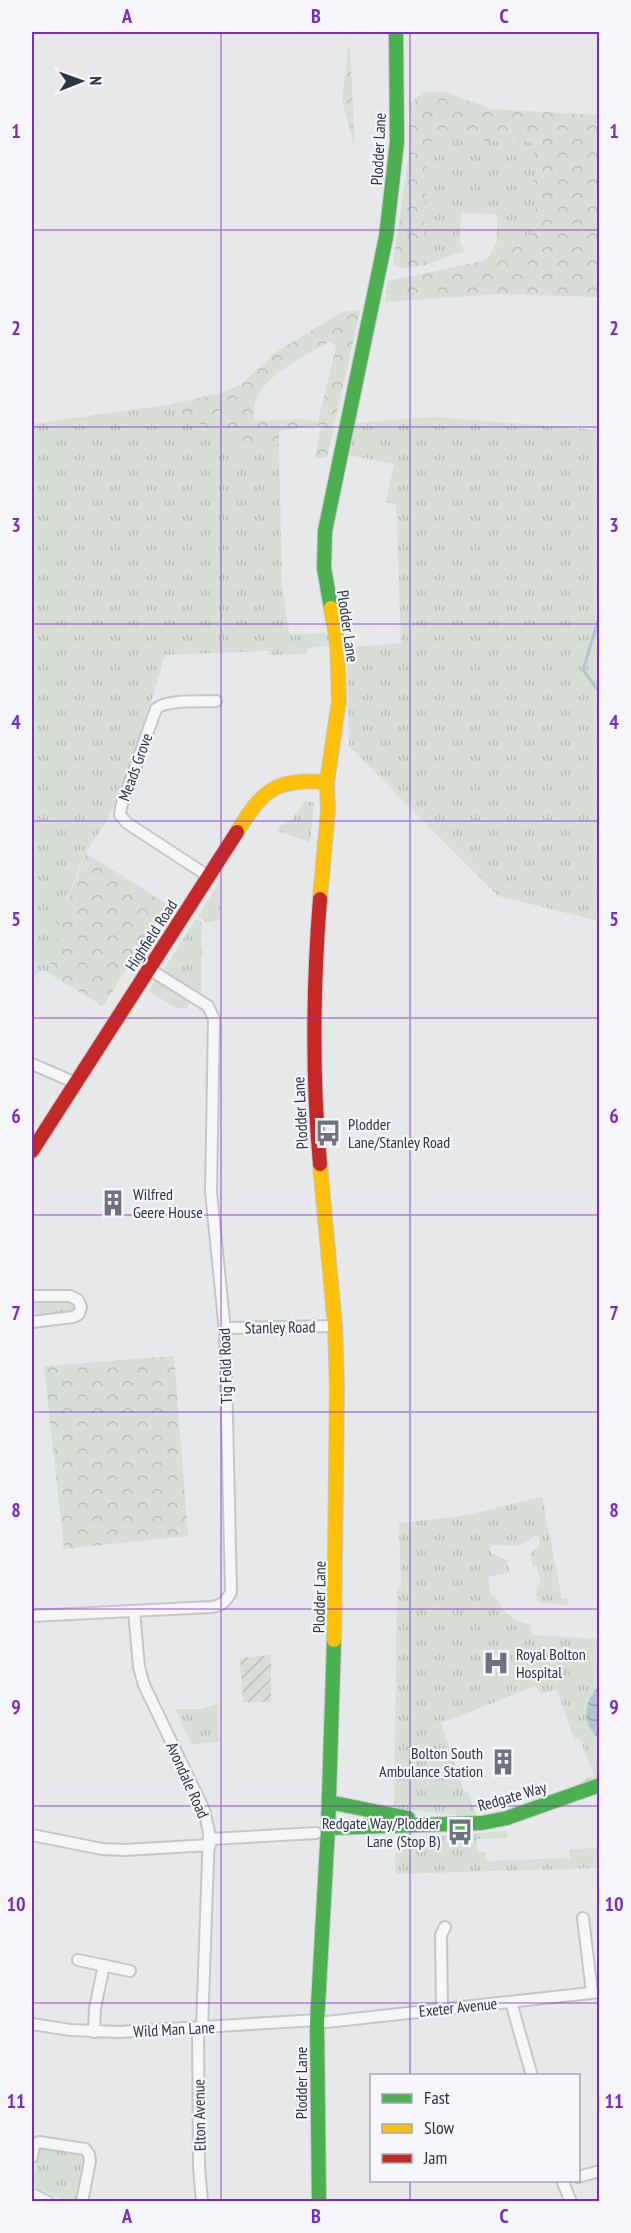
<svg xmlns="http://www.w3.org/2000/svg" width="631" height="2233" font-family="'PT Sans Narrow',sans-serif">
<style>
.grass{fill:url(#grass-tufts)}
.forest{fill:url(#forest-crowns);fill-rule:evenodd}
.garden{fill:url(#garden-furrows)}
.water{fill:url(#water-waves)}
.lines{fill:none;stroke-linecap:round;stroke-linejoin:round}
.stream{stroke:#b4c4d5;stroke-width:3}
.street-casing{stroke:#c4c6c8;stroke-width:14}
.fast-casing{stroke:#c4c6c8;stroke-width:16}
.slow-casing{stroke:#c4c6c8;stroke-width:16}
.jam-casing{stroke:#c4c6c8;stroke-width:16}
.street{stroke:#f5f6f7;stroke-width:10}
.fast{stroke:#4caf50;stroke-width:14}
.slow{stroke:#ffc107;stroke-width:14}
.jam{stroke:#c62828;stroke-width:14}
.grid{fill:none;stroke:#7b2cbf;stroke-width:1.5;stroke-opacity:0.55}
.labels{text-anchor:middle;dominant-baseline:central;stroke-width:4.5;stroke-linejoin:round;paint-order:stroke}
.street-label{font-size:16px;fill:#2b3445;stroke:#f4f6f9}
.poi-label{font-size:16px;fill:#2b3445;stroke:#f4f6f9;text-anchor:start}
.neatline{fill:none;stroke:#7b2cbf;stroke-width:2}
.grid-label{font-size:20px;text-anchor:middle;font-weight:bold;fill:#7b2cbf}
</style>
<defs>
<pattern id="grass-tufts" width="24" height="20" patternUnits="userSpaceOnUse" patternTransform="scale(1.5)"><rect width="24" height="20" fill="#d6ded6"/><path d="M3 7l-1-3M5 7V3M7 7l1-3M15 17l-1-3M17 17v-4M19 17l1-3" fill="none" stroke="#b8bfb9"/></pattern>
<pattern id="forest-crowns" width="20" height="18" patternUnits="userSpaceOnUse" patternTransform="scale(1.5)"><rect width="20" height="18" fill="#d6ded6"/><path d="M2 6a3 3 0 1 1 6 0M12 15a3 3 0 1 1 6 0" fill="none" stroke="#b8bfb9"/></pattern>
<pattern id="garden-furrows" width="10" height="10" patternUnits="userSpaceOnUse" patternTransform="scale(1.5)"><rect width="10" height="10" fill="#d6ded6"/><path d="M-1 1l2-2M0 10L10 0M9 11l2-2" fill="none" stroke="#b8bfb9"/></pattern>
<pattern id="water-waves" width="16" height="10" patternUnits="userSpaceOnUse" patternTransform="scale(1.5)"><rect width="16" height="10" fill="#b4c4d5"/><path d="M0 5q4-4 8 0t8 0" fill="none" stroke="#93a0af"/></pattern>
</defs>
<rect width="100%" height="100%" fill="#e6e8ea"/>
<path class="grass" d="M 450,135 L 480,142 L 509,138 L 533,142 L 536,229 L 523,245 L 497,242 L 497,214 L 461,213 L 460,243 L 465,251 L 422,266 L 428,143 Z
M 168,405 L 243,450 L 279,444 L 282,587 L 289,632 L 292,635 L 325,633 L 350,647 L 401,643 L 396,505 L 386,502 L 394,464 L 348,455 L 355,423 L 433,417 L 599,430 L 599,921 L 498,896 L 349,746 L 347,659 L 327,646 L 308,648 L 307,654 L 268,655 L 268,651 L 165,655 C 150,708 132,760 111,812 C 105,827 92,840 85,855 C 67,892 58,933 48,973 L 42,970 L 32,978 L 32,424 Z
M 305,801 L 314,803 L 310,842 L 277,831 L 282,825 L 292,820 Z
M 220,881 L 220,919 L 218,921 L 206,922 L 198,916 Z
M 196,919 L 202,923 L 201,994 L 170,975 L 164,969 Z
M 155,981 L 158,981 L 190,1000 L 187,1008 L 176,1008 L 149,991 Z
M 32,1301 L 68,1301 L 75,1304 L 76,1308 L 70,1313 L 32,1317 Z
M 542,1497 L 562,1599 L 568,1598 L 568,1605 L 539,1603 L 539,1598 L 535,1593 L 537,1590 L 536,1586 L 541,1584 L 537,1566 L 533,1567 L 530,1554 L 540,1544 L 538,1535 C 531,1537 531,1540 525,1543 C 513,1549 502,1543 490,1546 L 492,1554 L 507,1560 L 509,1572 L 488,1577 L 491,1595 L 494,1596 C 505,1613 510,1619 531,1625 L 531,1633 L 534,1635 L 599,1639 L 599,1778 L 580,1785 L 580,1782 L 594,1775 L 579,1738 L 574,1739 L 557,1690 L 540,1694 L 538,1688 L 533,1687 L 441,1723 L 464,1792 L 468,1792 L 477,1817 L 394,1808 L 397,1588 L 401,1587 L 399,1523 L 462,1516 Z
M 217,1704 L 219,1742 L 192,1744 L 175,1709 L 200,1709 Z
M 506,1831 L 508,1835 L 506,1838 L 477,1839 L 477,1851 L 486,1852 L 487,1861 L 570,1858 L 570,1849 L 599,1848 L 599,1868 L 395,1874 L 396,1839 Z
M 41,2147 L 80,2153 L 85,2159 L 77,2201 L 65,2201 L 32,2186 L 38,2150 Z"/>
<path class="forest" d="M 350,48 L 355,149 L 342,100 L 348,49 Z
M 423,92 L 445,92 L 491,109 L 599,115 L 600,267 L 597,297 L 500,294 L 385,302 L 388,281 L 487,260 L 497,242 L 522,245 L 536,229 L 533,142 L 509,138 L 480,142 L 450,135 L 428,143 L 422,266 L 401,268 L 393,264 L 409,154 L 410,104 Z
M 360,310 L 327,457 L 315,459 L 321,425 L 279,431 L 279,444 L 243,450 L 168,405 L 220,393 L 240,385 L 276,352 L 342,312 ZM 331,341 L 336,347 L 318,421 L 299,419 L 255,421 C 244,383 305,356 331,341 Z
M 86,853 L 167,904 L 103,1006 L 48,973 L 64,910 Z
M 174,1356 L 188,1536 L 64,1549 L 44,1366 Z"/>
<path class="garden" d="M 271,1655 L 271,1702 L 243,1702 L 240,1658 Z"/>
<path class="water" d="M 599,1686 L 599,1739 C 581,1722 583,1703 599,1686 Z"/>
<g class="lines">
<path class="stream" d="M 600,615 L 583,670 L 600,693"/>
<g class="street-casing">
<path id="street" d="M 208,876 L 127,823 L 120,815 L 121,807 L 156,709 C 167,699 200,702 216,701
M 32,1064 L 76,1083
M 32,1296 L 70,1296 L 78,1300 L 81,1307 L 79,1314 L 73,1317 L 32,1322
M 225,1328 L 335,1326
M 134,1611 L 139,1667 L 144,1685 L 204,1810 L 209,1832 L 202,2028
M 32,1616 L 211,1607 C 222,1606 226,1601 231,1592 L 225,1331 L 211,1192 L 214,1019 L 208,1006 L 149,969
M 32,1835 L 102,1849 L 125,1850 L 210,1845
M 210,1839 L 316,1833
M 583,1918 L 592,1993
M 78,1960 L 130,1971
M 511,2002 L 532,2076
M 442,2009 L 441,1935 L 445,1927
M 317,2023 L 600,1992
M 32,2024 L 70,2030 L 119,2032 L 318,2020
M 198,2028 L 199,2167 L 202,2202
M 94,2032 L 95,2008 L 104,1965
M 32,2157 L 34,2145 L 39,2142 L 85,2149 L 89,2154 L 90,2161 L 82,2202
M 578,2177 L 600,2171
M 562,2180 L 571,2202
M 32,2194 L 48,2202"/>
</g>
<g class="fast-casing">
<path id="fast" d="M 331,608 L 324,568 L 325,531 L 386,237 L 397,142 L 396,32
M 329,1802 L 408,1818
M 328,1828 L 482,1823 L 507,1818 L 600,1785
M 319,2202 L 317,2023 L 328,1828 L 334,1640"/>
</g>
<g class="slow-casing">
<path id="slow" d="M 237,832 C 264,789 274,779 327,782
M 320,899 L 328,810 L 327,782 L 339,701 L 337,641 L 331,608
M 320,1164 L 335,1326 L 337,1388 L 334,1640"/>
</g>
<g class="jam-casing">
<path id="jam" d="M 32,1151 L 237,832
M 320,1164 C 312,1076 313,987 320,899"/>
</g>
<use href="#street" class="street"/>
<use href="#fast" class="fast"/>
<use href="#slow" class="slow"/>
<use href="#jam" class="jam"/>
</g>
<path class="grid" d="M 221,32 L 221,2202M 410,32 L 410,2076M 32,230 L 600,230M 32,427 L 600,427M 32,624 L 600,624M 32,821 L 600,821M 32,1018 L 600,1018M 32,1215 L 600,1215M 32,1412 L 600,1412M 32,1609 L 600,1609M 32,1806 L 600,1806M 32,2003 L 600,2003M 410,2180 L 410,2202"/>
<defs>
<g id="bus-bare" transform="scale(2.07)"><path d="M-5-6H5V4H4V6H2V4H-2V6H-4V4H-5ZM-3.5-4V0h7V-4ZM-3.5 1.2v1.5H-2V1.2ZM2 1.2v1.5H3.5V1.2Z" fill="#6c737f" stroke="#f4f6f9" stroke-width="2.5" paint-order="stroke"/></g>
<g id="building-bare" transform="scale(2.07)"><path d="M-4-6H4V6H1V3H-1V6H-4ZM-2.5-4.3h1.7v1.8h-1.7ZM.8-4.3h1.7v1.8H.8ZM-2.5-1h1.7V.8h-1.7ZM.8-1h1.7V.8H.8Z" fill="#6c737f" stroke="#f4f6f9" stroke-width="2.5" paint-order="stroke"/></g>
<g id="hospital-bare" transform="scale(2.07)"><path d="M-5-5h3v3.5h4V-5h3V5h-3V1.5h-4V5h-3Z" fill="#6c737f" stroke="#f4f6f9" stroke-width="2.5" paint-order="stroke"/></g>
</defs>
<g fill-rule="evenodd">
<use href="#bus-bare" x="328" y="1133"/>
<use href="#building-bare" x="113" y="1203"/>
<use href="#hospital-bare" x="496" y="1663"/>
<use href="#building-bare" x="503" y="1762"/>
<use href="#bus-bare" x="460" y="1832"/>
</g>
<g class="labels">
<g class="street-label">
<text transform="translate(378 149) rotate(-87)">Plodder Lane</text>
<text transform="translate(348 626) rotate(82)">Plodder Lane</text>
<text transform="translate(135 767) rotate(-70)">Meads Grove</text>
<text transform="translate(151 935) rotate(-57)">Highfield Road</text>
<text transform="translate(300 1113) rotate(-93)">Plodder Lane</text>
<text transform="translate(280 1327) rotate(-1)">Stanley Road</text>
<text transform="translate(225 1366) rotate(-92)">Tig Fold Road</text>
<text transform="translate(319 1597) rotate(-89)">Plodder Lane</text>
<text transform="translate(188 1780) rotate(66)">Avondale Road</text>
<text transform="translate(512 1796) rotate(-16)">Redgate Way</text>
<text transform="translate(458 2007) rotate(-6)">Exeter Avenue</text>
<text transform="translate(174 2029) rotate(-3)">Wild Man Lane</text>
<text transform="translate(301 2083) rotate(-90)">Plodder Lane</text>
<text transform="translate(199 2115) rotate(-91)">Elton Avenue</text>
</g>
<g class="poi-label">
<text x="348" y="1124">Plodder<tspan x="348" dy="18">Lane/Stanley Road</tspan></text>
<text x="133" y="1194">Wilfred<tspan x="133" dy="18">Geere House</tspan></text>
<text x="516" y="1654">Royal Bolton<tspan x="516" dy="18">Hospital</tspan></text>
<text x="483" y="1753" text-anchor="end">Bolton South<tspan x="483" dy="18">Ambulance Station</tspan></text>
<text x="440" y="1823" text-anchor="end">Redgate Way/Plodder<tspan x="440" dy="18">Lane (Stop B)</tspan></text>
</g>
</g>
<rect width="631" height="2233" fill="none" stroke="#f4f6f9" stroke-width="66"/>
<rect x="370" y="2074" width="210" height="108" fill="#f4f6f9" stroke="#a4a8b1" stroke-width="1.5"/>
<rect x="382" y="2094" width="30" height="9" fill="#4caf50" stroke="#a4a8b1" stroke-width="1.5"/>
<text x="424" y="2104" font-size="18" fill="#2b3445">Fast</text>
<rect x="382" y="2124" width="30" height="9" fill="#ffc107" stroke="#a4a8b1" stroke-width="1.5"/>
<text x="424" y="2134" font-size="18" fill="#2b3445">Slow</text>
<rect x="382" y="2154" width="30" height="9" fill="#c62828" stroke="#a4a8b1" stroke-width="1.5"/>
<text x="424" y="2164" font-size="18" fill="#2b3445">Jam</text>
<g transform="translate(81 81) rotate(89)" stroke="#f4f6f9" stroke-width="4.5" paint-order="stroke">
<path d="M0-4.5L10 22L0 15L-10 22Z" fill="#2b3445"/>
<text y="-9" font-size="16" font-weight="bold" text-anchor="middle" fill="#2b3445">N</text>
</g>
<rect x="33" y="33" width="565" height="2167" class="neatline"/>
<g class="grid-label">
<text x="127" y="23">A</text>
<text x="316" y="23">B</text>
<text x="504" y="23">C</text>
<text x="16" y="138">1</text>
<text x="614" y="138">1</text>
<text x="16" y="335">2</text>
<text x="614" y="335">2</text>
<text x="16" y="532">3</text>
<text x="614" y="532">3</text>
<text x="16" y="729">4</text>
<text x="614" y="729">4</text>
<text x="16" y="926">5</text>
<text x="614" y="926">5</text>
<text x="16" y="1123">6</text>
<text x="614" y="1123">6</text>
<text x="16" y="1320">7</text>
<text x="614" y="1320">7</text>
<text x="16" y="1517">8</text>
<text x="614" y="1517">8</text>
<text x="16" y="1714">9</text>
<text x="614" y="1714">9</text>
<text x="16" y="1911">10</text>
<text x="614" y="1911">10</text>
<text x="16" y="2108">11</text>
<text x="614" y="2108">11</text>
<text x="127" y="2223">A</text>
<text x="316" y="2223">B</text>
<text x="504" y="2223">C</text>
</g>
</svg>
